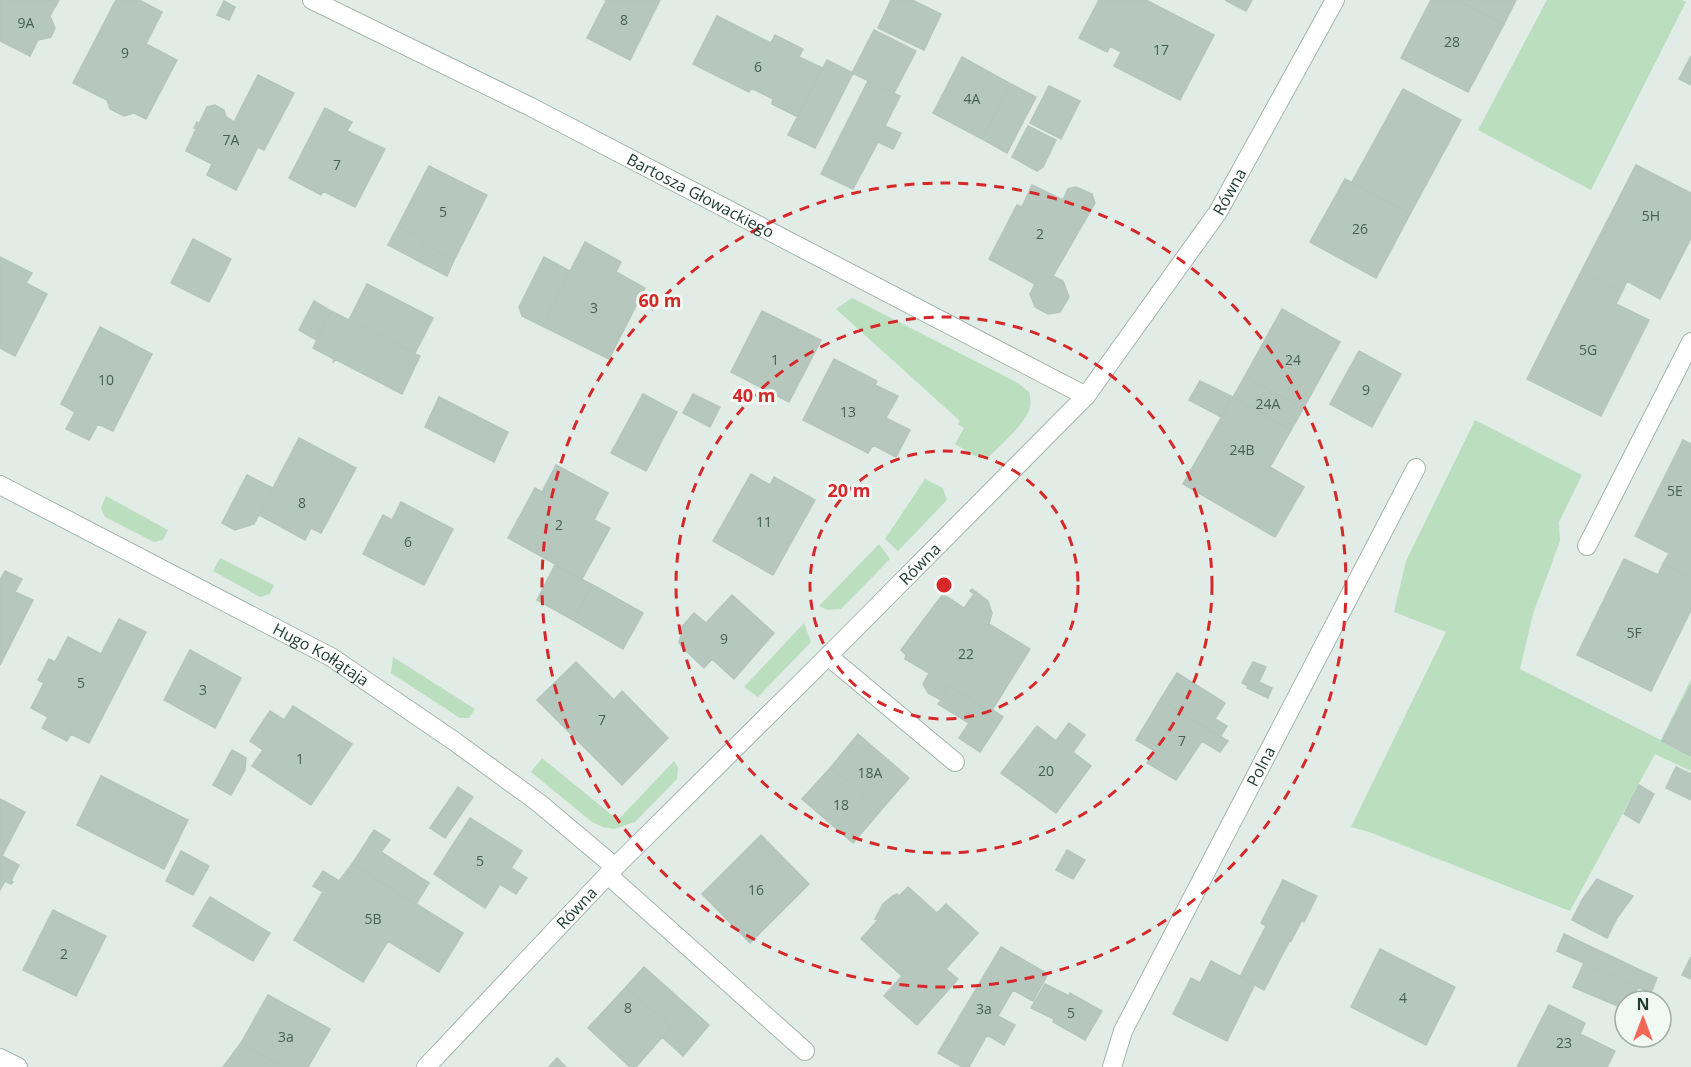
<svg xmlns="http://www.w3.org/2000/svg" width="1691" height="1067" font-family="'Open Sans',sans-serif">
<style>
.green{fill:#badebe}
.building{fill:#b6c7be;stroke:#b4c6bc;stroke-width:1.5}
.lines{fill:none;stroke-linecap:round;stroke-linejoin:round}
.service-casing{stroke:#a4b4ac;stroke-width:20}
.minor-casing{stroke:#a4b4ac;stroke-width:20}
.service{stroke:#fff;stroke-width:18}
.minor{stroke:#fff;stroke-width:18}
.ring{fill:none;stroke:#d62828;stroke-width:3;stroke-dasharray:10 8}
.labels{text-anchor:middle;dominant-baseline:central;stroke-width:6;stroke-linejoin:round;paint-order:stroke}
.number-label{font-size:14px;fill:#466055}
.street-label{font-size:16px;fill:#213d32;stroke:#f2f8f4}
.centre{fill:#d62828;stroke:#f2f8f4;stroke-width:3}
.ring-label{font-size:18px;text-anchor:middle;font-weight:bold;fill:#d62828;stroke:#f2f8f4;stroke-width:6;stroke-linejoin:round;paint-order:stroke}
</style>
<rect width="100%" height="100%" fill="#e1ece6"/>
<path class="green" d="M 1547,0 L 1682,0 L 1686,2 L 1591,190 L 1478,130 Z
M 852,298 L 1018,383 L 1030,393 C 1030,397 1031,403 1030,407 C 1026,424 999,446 987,459 L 973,455 L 955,444 L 964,428 L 958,424 L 960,421 L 836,309 Z
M 1475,420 L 1582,475 L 1559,522 L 1560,541 L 1533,614 L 1520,669 L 1661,740 L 1691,679 L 1691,771 L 1655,754 L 1570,911 L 1372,833 L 1351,827 L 1446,632 L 1394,612 L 1406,561 Z
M 925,479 L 943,488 L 947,500 L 898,551 L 885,539 Z
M 106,496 L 168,530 L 163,540 L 154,542 L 105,517 L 101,508 Z
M 879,544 L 890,559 L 841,609 L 827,610 L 819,606 Z
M 220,558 L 274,585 L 270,594 L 260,597 L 213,571 Z
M 804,623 L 811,642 L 758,697 L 744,687 Z
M 393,657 L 475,709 L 469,718 L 460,718 L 391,673 Z
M 542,758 L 618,820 L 674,761 L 678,767 L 677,779 L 635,822 L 614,829 L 603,827 L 592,822 L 531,772 Z"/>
<path class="building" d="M 0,0 L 59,0 L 50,16 L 55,28 L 51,37 L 38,40 L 30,56 L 0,41 Z
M 116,0 L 139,0 L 162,12 L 146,44 L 177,60 L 146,119 L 134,113 L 124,116 L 110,109 L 107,100 L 73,83 Z
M 605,0 L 660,0 L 630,60 L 587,38 L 606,1 Z
M 891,0 L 912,0 L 941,14 L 924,50 L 878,28 Z
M 1099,0 L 1146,0 L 1214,35 L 1180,100 L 1114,66 L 1121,52 L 1110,46 L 1107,52 L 1079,38 Z
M 1225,0 L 1252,0 L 1246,11 Z
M 1431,0 L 1457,0 L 1504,24 L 1468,92 L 1401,58 Z
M 1457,0 L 1516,0 L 1504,24 Z
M 224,1 L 235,7 L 229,20 L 217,15 Z
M 717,16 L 771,43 L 775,35 L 803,49 L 799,57 L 823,68 L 798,117 L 772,104 L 773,99 L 751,88 L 749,92 L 693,64 Z
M 874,30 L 916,51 L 894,93 L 852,73 Z
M 1691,56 L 1691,85 L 1679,79 Z
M 962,57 L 1011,84 L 982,139 L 933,113 Z
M 827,60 L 853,73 L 815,148 L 788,135 Z
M 258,75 L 294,93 L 264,150 L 258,147 L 236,190 L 207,175 L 212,164 L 186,151 L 196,129 L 194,128 L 197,122 L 199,124 L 207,107 L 215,105 L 224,110 L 226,117 L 234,122 Z
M 868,81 L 900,96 L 885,126 L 901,133 L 893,149 L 878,142 L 853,189 L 821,174 Z
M 1011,84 L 1036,97 L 1007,153 L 982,139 Z
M 1049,86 L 1080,101 L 1061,139 L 1030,123 Z
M 1403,89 L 1461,120 L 1410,214 L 1352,182 Z
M 325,108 L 352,122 L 347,131 L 385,149 L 355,207 L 323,191 L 321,195 L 289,178 Z
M 1028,126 L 1056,140 L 1043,167 L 1037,171 L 1012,157 Z
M 1636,165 L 1691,193 L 1691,238 L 1660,299 L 1627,281 L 1622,292 L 1581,272 Z
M 429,166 L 487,195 L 454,260 L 423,244 L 425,239 L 398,226 Z
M 1345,179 L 1410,214 L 1376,278 L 1310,242 Z
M 1032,185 L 1063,200 L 1068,189 L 1076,187 L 1092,194 L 1095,203 L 1053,276 L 1063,281 L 1069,297 L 1060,312 L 1048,314 L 1035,307 L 1030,294 L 1035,284 L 989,259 L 1017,205 L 1022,207 Z
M 398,226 L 425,239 L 423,244 L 454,260 L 447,276 L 388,245 Z
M 193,239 L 231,259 L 209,302 L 171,283 Z
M 585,242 L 621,262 L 616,272 L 645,288 L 609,359 L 542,326 Z
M 0,257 L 32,273 L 26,283 L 47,294 L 15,356 L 0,348 Z
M 544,257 L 570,271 L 542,326 L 522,316 L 519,307 Z
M 1581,272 L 1622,292 L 1616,304 L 1649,320 L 1601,416 L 1527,379 Z
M 367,284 L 433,318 L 415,353 L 349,320 Z
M 314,301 L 331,311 L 316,340 L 299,330 Z
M 1282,309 L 1340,342 L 1303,409 L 1245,376 Z
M 331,311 L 420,356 L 402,394 L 335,359 L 333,363 L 334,359 L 313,348 Z
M 762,311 L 821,340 L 789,402 L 731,372 Z
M 100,327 L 152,354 L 113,431 L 98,424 L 89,440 L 66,429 L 75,412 L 61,404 Z
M 1359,351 L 1401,374 L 1372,427 L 1330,404 Z
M 834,359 L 877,381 L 875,385 L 898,396 L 886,418 L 910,430 L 896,457 L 873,445 L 868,453 L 803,420 Z
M 1245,376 L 1303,409 L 1291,430 L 1233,397 Z
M 1200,381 L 1233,397 L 1221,417 L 1189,400 Z
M 643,394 L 677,412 L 646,471 L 611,453 Z
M 693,394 L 720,407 L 710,427 L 683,413 Z
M 439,397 L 508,432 L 494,462 L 425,427 Z
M 1233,397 L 1291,430 L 1270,467 L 1304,487 L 1275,537 L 1183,484 Z
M 299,438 L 356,468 L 321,533 L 311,528 L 305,540 L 259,515 Z
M 1683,440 L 1691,444 L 1691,578 L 1663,564 L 1669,553 L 1635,536 Z
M 556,465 L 608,493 L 594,520 L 610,528 L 582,579 L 508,538 L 535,488 L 542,492 Z
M 751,474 L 770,485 L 774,477 L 815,500 L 773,575 L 713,541 Z
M 247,475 L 273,488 L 254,524 L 235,530 L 222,523 Z
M 401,502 L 453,529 L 424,585 L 363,554 L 383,515 L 392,520 Z
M 1624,559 L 1658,575 L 1663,564 L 1691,578 L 1691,610 L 1651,691 L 1577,655 Z
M 555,565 L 593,585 L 573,620 L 537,600 Z
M 5,571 L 22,579 L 15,592 L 33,600 L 0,665 L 0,580 Z
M 593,585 L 643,613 L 623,649 L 573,620 Z
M 972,589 L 988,601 L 992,613 L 989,624 L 1030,649 L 991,712 L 949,686 L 941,700 L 928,693 L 923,684 L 929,673 L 905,659 L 906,655 L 901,650 L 943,594 L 964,608 L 974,594 L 970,591 Z
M 732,595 L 774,633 L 734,679 L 712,659 L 704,668 L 682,647 L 679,642 L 682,632 L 679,630 L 694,613 L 706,623 Z
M 119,619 L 146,632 L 89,743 L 71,734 L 67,741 L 42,728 L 48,717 L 31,708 L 44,683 L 38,680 L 49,659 L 55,662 L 68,637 L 101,654 Z
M 190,650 L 241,678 L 215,728 L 164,700 Z
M 576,662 L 614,700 L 622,691 L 668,738 L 622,785 L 537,700 Z
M 1253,662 L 1266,667 L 1259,682 L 1272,688 L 1268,698 L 1247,688 L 1248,686 L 1242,683 Z
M 1177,673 L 1225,703 L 1215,719 L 1227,726 L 1220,737 L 1160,700 Z
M 1691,685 L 1691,756 L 1662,741 Z
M 949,686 L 991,712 L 993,710 L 1003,717 L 980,752 L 959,738 L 969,723 L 938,704 Z
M 1160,700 L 1228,741 L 1220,752 L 1202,741 L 1176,780 L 1147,763 L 1155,751 L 1136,740 Z
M 293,706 L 352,744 L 311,805 L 252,766 L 263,750 L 250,741 L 270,711 L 284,720 Z
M 1069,723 L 1085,735 L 1073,752 L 1091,766 L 1056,813 L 1001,773 L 1037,726 L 1056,741 Z
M 858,734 L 909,778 L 881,810 L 831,767 Z
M 232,750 L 246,758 L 245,770 L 231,795 L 213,785 Z
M 831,767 L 881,810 L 853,843 L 802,799 Z
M 1676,767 L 1691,774 L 1691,800 L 1666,788 Z
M 101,776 L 188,820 L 164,869 L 77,825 Z
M 1639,785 L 1654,794 L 1639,823 L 1624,814 Z
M 458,787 L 473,797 L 445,838 L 430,828 Z
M 0,799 L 25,812 L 2,856 L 19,865 L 11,881 L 13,882 L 11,884 L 5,881 L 0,890 Z
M 470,818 L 522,851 L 511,868 L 527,878 L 516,894 L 500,884 L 485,908 L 434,874 Z
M 374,830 L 390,840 L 381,852 L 429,883 L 416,904 L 352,864 Z
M 761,835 L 809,884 L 750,943 L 702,894 Z
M 1067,850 L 1085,860 L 1073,879 L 1056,870 Z
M 181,851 L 209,866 L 193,895 L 166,881 Z
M 352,864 L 463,933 L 439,972 L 388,941 L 363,982 L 294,940 L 323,892 L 313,886 L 323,871 L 339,881 Z
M 1597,879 L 1633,896 L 1617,918 L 1607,938 L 1572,920 L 1582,900 Z
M 1283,880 L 1317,896 L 1304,922 L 1302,920 L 1291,941 L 1290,940 L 1264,990 L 1240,977 L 1266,926 L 1261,923 Z
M 908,887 L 937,913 L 946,904 L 978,933 L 946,969 L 958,979 L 917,1025 L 884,996 L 902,976 L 861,939 L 878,920 L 875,919 L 883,904 L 893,896 L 897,894 L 899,896 Z
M 210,897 L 270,933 L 253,961 L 193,926 Z
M 53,910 L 106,936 L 76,996 L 23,970 Z
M 1564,934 L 1657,978 L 1651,993 L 1557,951 Z
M 1001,947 L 1048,974 L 1033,1001 L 1013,990 L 998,1016 L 1015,1025 L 1004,1045 L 987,1035 L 969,1067 L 962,1067 L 938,1053 Z
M 1380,949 L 1455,987 L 1426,1045 L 1351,1007 Z
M 1691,957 L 1691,979 L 1682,975 Z
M 1211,961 L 1255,984 L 1227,1041 L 1173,1014 L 1191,978 L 1200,983 Z
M 1584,963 L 1638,987 L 1632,1001 L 1625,1001 L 1625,1009 L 1573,987 Z
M 644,967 L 709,1025 L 683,1056 L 662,1037 L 671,1027 L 626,987 Z
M 1045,984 L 1069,996 L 1070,993 L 1102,1011 L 1085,1040 L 1053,1022 L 1054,1019 L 1031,1008 Z
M 626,987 L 671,1027 L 636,1067 L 630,1067 L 588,1028 Z
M 268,995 L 330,1029 L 308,1067 L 283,1067 L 241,1043 Z
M 1549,1005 L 1585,1023 L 1580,1034 L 1615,1051 L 1607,1067 L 1517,1067 Z
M 241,1043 L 283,1067 L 223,1067 Z
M 557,1058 L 566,1067 L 549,1067 Z"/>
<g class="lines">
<g class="service-casing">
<path id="service" d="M 1587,546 L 1691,342
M 828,656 L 955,762
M 608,875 L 805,1051"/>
</g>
<g class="minor-casing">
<g id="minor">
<path id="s1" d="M 312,0 L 531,107 L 1086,396"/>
<path id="s2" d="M 0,485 L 331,657 L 454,741 L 539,803 L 615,867"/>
<path d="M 0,1058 L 18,1067"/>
<path id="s3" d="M 426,1067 L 615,867 L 828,656 L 1086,396 L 1218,212 L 1335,0"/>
<path id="s4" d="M 1112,1067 L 1123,1031 L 1416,468"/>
</g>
</g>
<use href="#service" class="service"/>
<use href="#minor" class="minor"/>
</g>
<g class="ring">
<circle cx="944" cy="585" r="134"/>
<circle cx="944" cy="585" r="268"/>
<circle cx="944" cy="585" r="402"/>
</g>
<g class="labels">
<g class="number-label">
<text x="624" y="19">8</text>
<text x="26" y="22">9A</text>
<text x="1452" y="41">28</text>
<text x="1161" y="49">17</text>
<text x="125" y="52">9</text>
<text x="758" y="66">6</text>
<text x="972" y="98">4A</text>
<text x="231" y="139">7A</text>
<text x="337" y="164">7</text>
<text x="443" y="211">5</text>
<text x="1651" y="215">5H</text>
<text x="1360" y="228">26</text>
<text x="1040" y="233">2</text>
<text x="594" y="307">3</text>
<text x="1588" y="349">5G</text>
<text x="775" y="359">1</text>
<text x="1293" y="359">24</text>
<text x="106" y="379">10</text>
<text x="1366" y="389">9</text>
<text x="1268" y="403">24A</text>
<text x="848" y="411">13</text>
<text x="1242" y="449">24B</text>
<text x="1675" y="490">5E</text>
<text x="302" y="502">8</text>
<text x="764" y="521">11</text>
<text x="559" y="524">2</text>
<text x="408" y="541">6</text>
<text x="1634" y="632">5F</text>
<text x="724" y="638">9</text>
<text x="966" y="653">22</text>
<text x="81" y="682">5</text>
<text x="203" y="689">3</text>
<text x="602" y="719">7</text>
<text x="1182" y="740">7</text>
<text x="300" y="758">1</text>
<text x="1046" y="770">20</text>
<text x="870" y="772">18A</text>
<text x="841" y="804">18</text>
<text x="480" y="860">5</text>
<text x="756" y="889">16</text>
<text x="373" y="918">5B</text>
<text x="64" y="953">2</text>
<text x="1403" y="997">4</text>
<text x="628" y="1007">8</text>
<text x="984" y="1008">3a</text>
<text x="1071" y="1012">5</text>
<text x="286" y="1036">3a</text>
<text x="1564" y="1042">23</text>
</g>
<g class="street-label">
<text stroke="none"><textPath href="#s3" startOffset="1191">Równa</textPath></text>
<text stroke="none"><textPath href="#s1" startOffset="435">Bartosza Głowackiego</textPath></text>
<text stroke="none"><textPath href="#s3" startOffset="705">Równa</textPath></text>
<text stroke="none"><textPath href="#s2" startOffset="363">Hugo Kołłątaja</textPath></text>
<text stroke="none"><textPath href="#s4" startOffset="336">Polna</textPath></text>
<text stroke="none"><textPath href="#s3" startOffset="219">Równa</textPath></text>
</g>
</g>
<circle cx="944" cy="585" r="9" class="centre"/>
<g class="ring-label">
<text x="660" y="307">60 m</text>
<text x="754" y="402">40 m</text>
<text x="849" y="497">20 m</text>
</g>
<g transform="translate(1643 1019)"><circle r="28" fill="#f2f8f4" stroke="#9eada6" stroke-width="1.5"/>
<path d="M0-4.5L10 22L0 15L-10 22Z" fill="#f46757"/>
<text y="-9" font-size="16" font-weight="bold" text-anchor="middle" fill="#213d32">N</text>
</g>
</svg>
